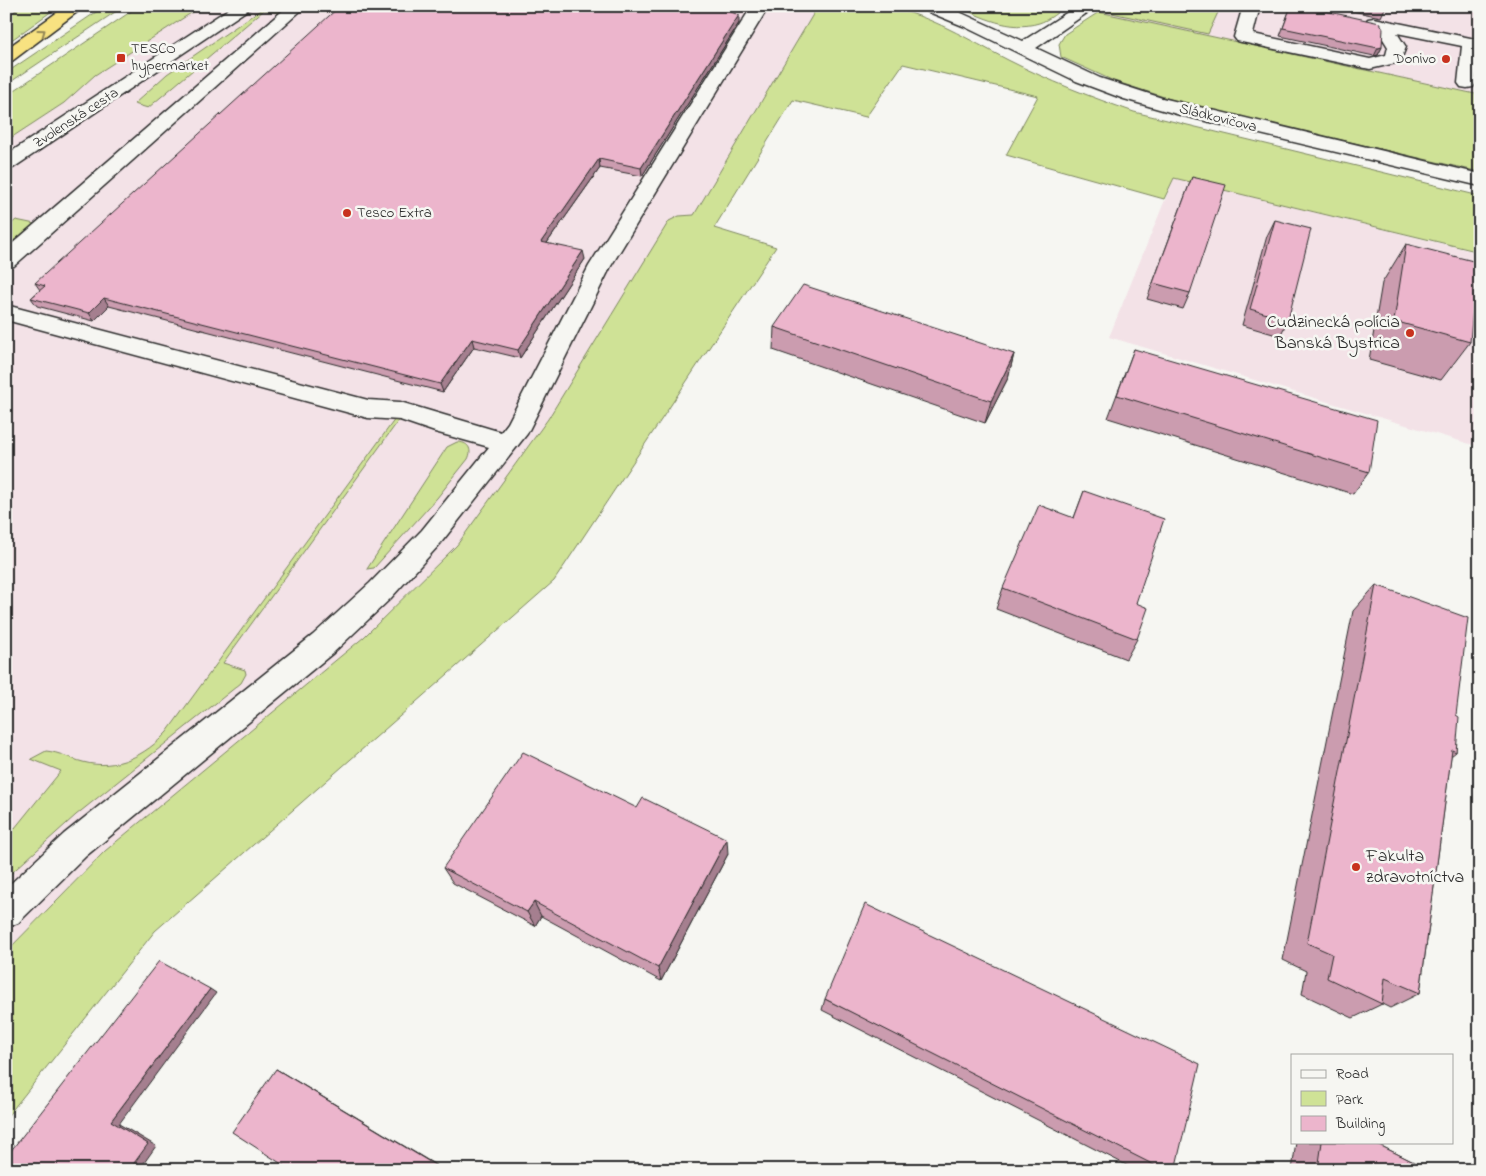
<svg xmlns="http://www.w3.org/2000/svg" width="1486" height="1176" font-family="'Indie Flower',sans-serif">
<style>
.built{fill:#f3e2e7}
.green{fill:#cfe296;stroke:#7d8660}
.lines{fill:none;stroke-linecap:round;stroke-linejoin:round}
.minor-casing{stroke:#2b2b2b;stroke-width:3}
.highway-casing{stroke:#2b2b2b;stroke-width:3}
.minor{fill:#f6f6f2;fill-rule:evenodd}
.highway{fill:#f8e281;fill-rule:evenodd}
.wall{fill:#cb9caf;stroke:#2b2b2b}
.shaded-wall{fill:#a57f8f;stroke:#2b2b2b}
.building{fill:#ecb5cc;stroke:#2b2b2b}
.oneway{stroke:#928656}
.poi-dot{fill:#c8321e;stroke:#f6f6f2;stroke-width:2}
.labels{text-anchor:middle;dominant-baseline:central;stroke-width:5;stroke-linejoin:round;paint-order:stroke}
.far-poi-label{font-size:15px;fill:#2b2b2b;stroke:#f6f6f2;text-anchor:start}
.far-street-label{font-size:15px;fill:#2b2b2b;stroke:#f6f6f2}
.poi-label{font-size:18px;fill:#2b2b2b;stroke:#f6f6f2;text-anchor:end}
</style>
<rect width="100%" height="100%" fill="#f6f6f2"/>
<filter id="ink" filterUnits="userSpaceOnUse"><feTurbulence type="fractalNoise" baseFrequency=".02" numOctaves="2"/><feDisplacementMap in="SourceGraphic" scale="10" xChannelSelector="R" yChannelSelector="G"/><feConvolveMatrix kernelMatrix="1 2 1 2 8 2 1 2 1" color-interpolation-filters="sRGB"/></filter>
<g filter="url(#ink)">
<path class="built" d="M 202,6 L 818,6 L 694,215 L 679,216 L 548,419 L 457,545 L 364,637 L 105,851 L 6,952 L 6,141 L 64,103 L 95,75 Z
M 1075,6 L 1480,6 L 1480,95 L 1099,12 Z
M 1174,178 L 1480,253 L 1480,447 L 1109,337 Z"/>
<path class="green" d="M 22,6 L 59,6 L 6,44 L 6,17 Z
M 105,6 L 124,6 L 6,85 L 6,73 Z
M 139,6 L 202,6 L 95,75 L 64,103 L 6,141 L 6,96 Z
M 266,6 L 286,6 L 280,13 L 264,10 L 148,108 L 134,104 L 167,74 Z
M 818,6 C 838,6 868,3 887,7 C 930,15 969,40 1008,60 C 1049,81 1091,97 1134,112 L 1480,196 L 1480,252 L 1174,178 L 1164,199 L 1006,155 L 1038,96 L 903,64 L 866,117 L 793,100 L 714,228 L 776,247 L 554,581 L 155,931 L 6,1118 L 6,952 L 105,851 L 364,637 L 457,545 L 548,419 L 669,221 L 679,216 L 694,215 Z
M 956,6 L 1066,6 C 1058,12 1049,20 1039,23 C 1010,32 982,17 956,6 Z
M 1111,6 L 1221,6 L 1208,34 L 1103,11 Z
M 1099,12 L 1480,95 L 1480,172 L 1189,105 L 1114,81 L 1061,57 L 1059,44 L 1065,34 Z
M 16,220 L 35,224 L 6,248 L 6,228 Z
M 395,419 L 399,420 L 223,663 L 245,670 L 246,674 L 241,683 L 76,815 L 6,878 L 6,839 L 61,771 L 31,759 L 46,751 C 59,752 71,759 83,762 C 116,771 146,755 167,732 Z
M 457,442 C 468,442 473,449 468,459 L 437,498 L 374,568 L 367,569 L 447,447 Z"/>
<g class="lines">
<g class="minor-casing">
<path id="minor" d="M 233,6 L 253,6 L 13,168 L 6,170 L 6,155 Z
M 288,6 L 306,6 L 14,266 L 6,268 L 6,249 Z
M 752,6 L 769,6 L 611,266 L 527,434 L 440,544 L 390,599 L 333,653 L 86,856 L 18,923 L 6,927 L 6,888 L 64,834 L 313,635 L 370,583 L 422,530 L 489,447 L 435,432 L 400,420 L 368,418 L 6,320 L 6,305 L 368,400 L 400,402 L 501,432 L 508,423 L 589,266 Z
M 922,6 L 946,6 L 1023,41 L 1077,6 L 1097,6 L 1036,48 L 1100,78 L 1162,98 L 1480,174 L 1480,186 L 1180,115 L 1124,99 L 1076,81 L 963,26 L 924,10 Z
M 1243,6 L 1260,6 L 1253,34 L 1370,59 L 1386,55 L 1388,47 L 1377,29 L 1368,27 L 1365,23 L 1368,19 L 1374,18 L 1480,40 L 1476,83 L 1473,87 L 1467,88 L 1461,87 L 1458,83 L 1462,46 L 1397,33 L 1406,47 L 1400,62 L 1370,69 L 1237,41 L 1234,37 Z"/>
</g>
<g class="highway-casing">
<path id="highway" d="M 66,6 L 85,6 L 12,61 L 6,62 L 6,49 Z"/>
</g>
<use href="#minor" class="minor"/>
<use href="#highway" class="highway"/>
</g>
<path class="wall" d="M 1291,6 L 1382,47 L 1378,55 L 1374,56 L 1280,36 Z
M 1328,6 L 1386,6 L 1381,17 Z
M 739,23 L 642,176 L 600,168 L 547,243 L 585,259 L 520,358 L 474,347 L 443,392 L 109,306 L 94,321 L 37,306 L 31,298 L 40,290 L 35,283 Z
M 1192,177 L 1190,293 L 1183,309 L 1147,299 Z
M 1275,220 L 1288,320 L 1280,336 L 1242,325 L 1267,236 Z
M 1406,244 L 1470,342 L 1441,380 L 1369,360 L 1382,283 Z
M 774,327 L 1014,354 L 1008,378 L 985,423 L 773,350 Z
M 1134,349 L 1369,472 L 1353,494 L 1108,418 Z
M 1084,491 L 1136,603 L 1137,639 L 1126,659 L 996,609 L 1003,588 L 1074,518 Z
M 1376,585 L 1456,715 L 1456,752 L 1451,756 L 1420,993 L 1390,1008 L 1382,1004 L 1353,1018 L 1302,994 L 1306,971 L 1283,960 L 1353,611 Z
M 728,854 L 661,981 L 541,916 L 535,926 L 453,883 L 443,868 Z
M 825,999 L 1175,1170 L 1136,1170 L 822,1010 Z
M 1296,1142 L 1373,1142 L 1430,1170 L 1292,1170 Z"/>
<path class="shaded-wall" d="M 739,15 L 739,23 L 642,176 L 641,168 Z
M 1382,47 L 1378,55 L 1374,56 L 1378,48 Z
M 599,159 L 600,168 L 542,250 L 541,242 Z
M 583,251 L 585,259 L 520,358 L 518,350 Z
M 104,298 L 109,306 L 94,321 L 89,313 Z
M 472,339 L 474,347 L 443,392 L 440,384 Z
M 1014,354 L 1008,378 L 985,423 L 991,401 Z
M 727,839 L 728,854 L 661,981 L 658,968 Z
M 534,902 L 541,916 L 535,926 L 527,912 Z
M 210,989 L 216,993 L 119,1124 L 156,1146 L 139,1170 L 129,1170 L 111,1121 Z
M 276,1069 L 293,1079 L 444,1170 L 443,1170 Z"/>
<path class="building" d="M 340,6 L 715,6 L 739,15 L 641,168 L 599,159 L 541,242 L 583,251 L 518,350 L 472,339 L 440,384 L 104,298 L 89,313 L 31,298 L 45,286 L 35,283 Z
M 1291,6 L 1302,6 L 1380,23 L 1383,28 L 1382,47 L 1378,48 L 1283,28 Z
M 1192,177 L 1226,185 L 1190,293 L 1153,283 Z
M 1275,220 L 1311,229 L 1288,320 L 1250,309 Z
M 1406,244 L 1477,262 L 1470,342 L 1394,321 Z
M 803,285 L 1014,354 L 991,401 L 774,327 Z
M 1134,349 L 1377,420 L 1369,472 L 1117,395 Z
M 1084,491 L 1164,519 L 1136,603 L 1148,608 L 1137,639 L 1003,588 L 1039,505 L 1074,518 Z
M 1376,585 L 1468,618 L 1456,715 L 1459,717 L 1456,752 L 1452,750 L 1420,993 L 1385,978 L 1382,1004 L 1327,978 L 1332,954 L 1307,943 Z
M 523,752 L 637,808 L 643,798 L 727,839 L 658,968 L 534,902 L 527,912 L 443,868 Z
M 865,904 L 1200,1064 L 1175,1170 L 1164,1170 L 825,999 Z
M 159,961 L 210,989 L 111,1121 L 148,1144 L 129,1170 L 6,1170 L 6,1157 Z
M 276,1069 L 443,1170 L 291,1170 L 232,1132 Z
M 1322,1142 L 1373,1142 L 1430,1170 L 1318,1170 Z"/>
<defs><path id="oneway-chevron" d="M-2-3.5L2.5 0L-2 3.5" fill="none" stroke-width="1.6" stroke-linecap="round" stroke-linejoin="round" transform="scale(1.25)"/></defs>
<use class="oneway" href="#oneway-chevron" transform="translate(42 32) rotate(-36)"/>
</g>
<g class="poi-dot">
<rect x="116" y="53" width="10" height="10" rx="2.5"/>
<circle cx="1446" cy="59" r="5"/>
<circle cx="347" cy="213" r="5"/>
<circle cx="1410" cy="333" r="5"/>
<circle cx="1356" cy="867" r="5"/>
</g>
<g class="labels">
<g class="far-poi-label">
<text x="131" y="49">TESCO<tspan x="131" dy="17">hypermarket</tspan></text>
<text x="1436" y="59" text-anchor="end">Donivo</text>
<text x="357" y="213">Tesco Extra</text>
</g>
<g class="far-street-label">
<text transform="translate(76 118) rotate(-33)">Zvolenská cesta</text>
<text transform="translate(1218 118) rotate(14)">Sládkovičova</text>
</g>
<g class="poi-label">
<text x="1400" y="323">Cudzinecká polícia<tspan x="1400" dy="21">Banská Bystrica</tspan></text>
<text x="1366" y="857" text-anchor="start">Fakulta<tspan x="1366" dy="21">zdravotníctva</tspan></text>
</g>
</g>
<rect width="1486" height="1176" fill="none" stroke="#f6f6f2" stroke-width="25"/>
<rect x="12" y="12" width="1461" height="1151" fill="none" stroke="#2b2b2b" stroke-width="2" filter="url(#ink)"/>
<rect x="1291" y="1054" width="162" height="90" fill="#f6f6f2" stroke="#a5a5a2"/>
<rect x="1301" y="1070" width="25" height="8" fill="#f6f6f2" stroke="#a5a5a2"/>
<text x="1336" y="1078" font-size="15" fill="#2b2b2b">Road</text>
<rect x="1301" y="1091" width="25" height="15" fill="#cfe296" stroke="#a5a5a2"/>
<text x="1336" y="1104" font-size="15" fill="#2b2b2b">Park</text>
<rect x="1301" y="1116" width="25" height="15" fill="#ecb5cc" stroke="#a5a5a2"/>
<text x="1336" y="1128" font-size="15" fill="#2b2b2b">Building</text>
</svg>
